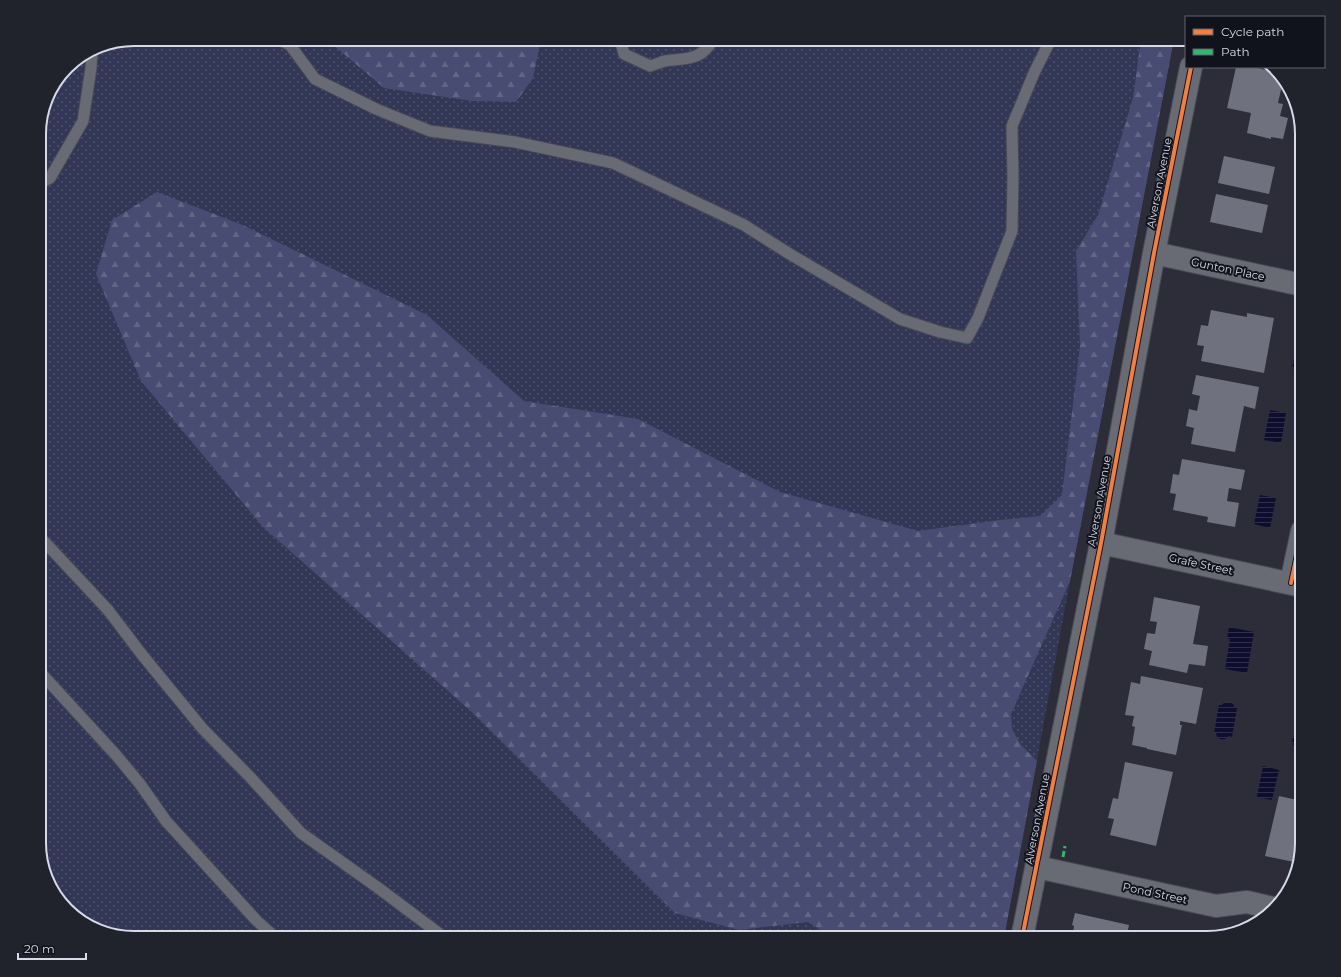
<svg xmlns="http://www.w3.org/2000/svg" width="1341" height="977" font-family="Montserrat,sans-serif">
<style>
.grass{fill:url(#grass-dots)}
.forest{fill:url(#forest-firs)}
.water{fill:url(#water-rules)}
.building{fill:#70717f}
.lines{fill:none;stroke-linecap:round;stroke-linejoin:round}
.lane-casing{stroke:#484a54;stroke-width:13}
.street-casing{stroke:#484a54;stroke-width:24}
.lane{stroke:#686a74;stroke-width:11}
.street{stroke:#686a74;stroke-width:22}
.quiet{stroke:#33b770;stroke-width:3;stroke-dasharray:6 3;stroke-linecap:butt}
.cycleway-casing{stroke:#11131c;stroke-width:6}
.cycleway{stroke:#f27e40;stroke-width:4}
.labels{text-anchor:middle;dominant-baseline:central;stroke-width:4;stroke-linejoin:round;paint-order:stroke}
.street-label{font-size:11px;fill:#d7dae8;stroke:#11131c}
.rim{fill:none;stroke:#d7dae8;stroke-width:2}
</style>
<defs>
<pattern id="grass-dots" width="8" height="8" patternUnits="userSpaceOnUse"><rect width="8" height="8" fill="#333756"/><path d="M2 2h.1M6 6h.1" fill="none" stroke="#50536e" stroke-width="1.8" stroke-linecap="round"/></pattern>
<pattern id="forest-firs" width="22" height="20" patternUnits="userSpaceOnUse"><rect width="22" height="20" fill="#484c72"/><path d="M5 1l3.5 6h-7zM16 11l3.5 6h-7z" fill="#626586"/></pattern>
<pattern id="water-rules" width="6" height="5" patternUnits="userSpaceOnUse"><rect width="6" height="5" fill="#0e0d2e"/><path d="M0 2.5h6" fill="none" stroke="#30304c"/></pattern>
</defs>
<rect width="100%" height="100%" fill="#2c2d39"/>
<path class="grass" d="M 135,39 L 1174,39 L 1070,581 L 1004,938 L 973,930 L 971,938 L 134,938 L 77,918 L 52,890 L 39,849 L 39,128 L 49,92 L 71,63 L 98,46 Z"/>
<path class="forest" d="M 324,39 L 541,39 L 533,78 L 516,102 L 472,101 L 384,88 L 338,49 Z
M 1141,39 L 1174,39 L 1070,581 L 1011,714 L 1012,729 L 1021,745 L 1037,761 L 1004,938 L 973,930 L 971,938 L 834,938 L 808,922 L 739,930 L 675,913 L 474,714 L 263,527 L 141,381 L 96,274 L 112,220 L 157,192 L 245,226 L 427,315 L 524,401 L 638,419 L 780,492 L 918,531 L 1000,520 L 1040,516 L 1062,495 L 1080,346 L 1076,251 L 1098,215 L 1133,98 Z"/>
<path class="water" d="M 1299,334 L 1302,335 L 1302,370 L 1292,368 Z
M 1270,410 L 1286,413 L 1281,443 L 1264,440 Z
M 1260,495 L 1276,498 L 1270,528 L 1254,524 Z
M 1229,627 L 1254,632 L 1247,673 L 1225,669 L 1230,639 L 1227,638 Z
M 1230,702 L 1233,704 L 1235,708 L 1237,708 L 1232,737 L 1229,736 C 1225,740 1222,741 1217,737 L 1216,733 L 1214,733 L 1219,705 L 1222,705 L 1224,703 Z
M 1302,733 L 1302,749 L 1297,749 C 1293,745 1291,743 1293,737 Z
M 1263,766 L 1279,770 L 1272,800 L 1257,797 Z"/>
<path class="building" d="M 1236,67 L 1252,67 L 1276,72 L 1283,81 L 1278,103 L 1283,104 L 1280,116 L 1288,118 L 1283,139 L 1271,137 L 1271,139 L 1247,133 L 1251,113 L 1227,108 Z
M 1224,156 L 1275,167 L 1269,194 L 1218,183 Z
M 1216,194 L 1268,205 L 1262,233 L 1210,222 Z
M 1211,310 L 1247,317 L 1247,313 L 1274,318 L 1264,373 L 1201,361 L 1204,346 L 1197,345 L 1201,325 L 1208,326 Z
M 1196,375 L 1259,387 L 1255,409 L 1244,406 L 1235,452 L 1191,444 L 1194,428 L 1186,426 L 1189,409 L 1197,411 L 1200,396 L 1192,394 Z
M 1182,459 L 1245,470 L 1241,490 L 1229,488 L 1227,501 L 1239,503 L 1235,527 L 1207,522 L 1208,517 L 1173,510 L 1176,494 L 1170,493 L 1173,474 L 1179,475 Z
M 1154,597 L 1200,606 L 1193,644 L 1208,646 L 1205,666 L 1189,664 L 1187,673 L 1149,665 L 1152,651 L 1144,649 L 1147,633 L 1155,634 L 1157,622 L 1150,621 Z
M 1141,676 L 1203,688 L 1196,724 L 1180,721 L 1180,725 L 1182,725 L 1176,755 L 1147,749 L 1147,748 L 1132,745 L 1135,727 L 1132,726 L 1134,716 L 1125,715 L 1131,682 L 1140,684 Z
M 1301,683 L 1302,683 L 1302,716 L 1295,715 Z
M 1125,762 L 1173,772 L 1156,846 L 1110,835 L 1114,819 L 1108,818 L 1113,798 L 1118,799 Z
M 1279,796 L 1302,801 L 1302,828 L 1294,862 L 1265,856 Z
M 1075,913 L 1129,925 L 1126,938 L 1069,938 L 1070,933 L 1073,933 L 1074,926 L 1072,925 Z"/>
<g class="lines">
<g class="lane-casing">
<path id="lane" d="M 278,39 L 290,45 L 315,79 L 376,109 L 430,131 L 515,142 L 613,163 L 744,225 L 788,253 L 900,319 L 940,332 L 967,338 L 978,318 L 1012,231 L 1013,178 L 1012,126 L 1034,73 L 1051,39
M 620,39 L 624,54 L 650,66 C 655,65 660,62 665,61 C 686,58 702,61 713,39
M 39,184 L 50,178 L 83,121 L 91,68 L 92,50
M 39,536 L 108,610 L 143,656 L 202,728 L 251,778 L 301,833 L 377,887 L 445,938
M 39,671 L 116,755 L 140,784 L 166,821 L 256,920 L 276,938"/>
</g>
<g class="street-casing">
<path id="street" d="M 1154,253 L 1302,285
M 1101,543 L 1302,586
M 1291,583 L 1302,531
M 1037,867 L 1216,906 L 1247,902 L 1273,908
M 1022,938 L 1101,543 L 1154,253 L 1191,67"/>
</g>
<use href="#lane" class="lane"/>
<use href="#street" class="street"/>
<path class="quiet" d="M 1063,857 L 1065,846"/>
<g class="cycleway-casing">
<path id="cycleway" d="M 1291,583 L 1302,531
M 1022,938 L 1101,543 L 1154,253 L 1191,67"/>
</g>
<use href="#cycleway" class="cycleway"/>
</g>
<g class="labels">
<g class="street-label">
<text transform="translate(1159 183) rotate(-79)">Alverson Avenue</text>
<text transform="translate(1228 269) rotate(12)">Gunton Place</text>
<text transform="translate(1099 501) rotate(-80)">Alverson Avenue</text>
<text transform="translate(1201 564) rotate(12)">Grafe Street</text>
<text transform="translate(1037 819) rotate(-79)">Alverson Avenue</text>
<text transform="translate(1155 893) rotate(12)">Pond Street</text>
</g>
</g>
<path d="M0 0H1341V977H0ZM134 46H1207A88 88 0 0 1 1295 134V843A88 88 0 0 1 1207 931H134A88 88 0 0 1 46 843V134A88 88 0 0 1 134 46Z" fill="#21232c" fill-rule="evenodd"/>
<path class="rim" d="M134 46H1207A88 88 0 0 1 1295 134V843A88 88 0 0 1 1207 931H134A88 88 0 0 1 46 843V134A88 88 0 0 1 134 46Z"/>
<rect x="1185" y="16" width="140" height="52" fill="#11131c" stroke="#60636e"/>
<rect x="1193" y="29" width="20" height="6" fill="#f27e40" stroke="#60636e"/>
<text x="1221" y="36" font-size="12" fill="#d7dae8">Cycle path</text>
<rect x="1193" y="49" width="20" height="6" fill="#33b770" stroke="#60636e"/>
<text x="1221" y="56" font-size="12" fill="#d7dae8">Path</text>
<path d="M18 953v6h68v-6" fill="none" stroke="#d7dae8" stroke-width="2"/>
<text x="24" y="953" font-size="12" fill="#d7dae8" stroke="#11131c" stroke-width="3" paint-order="stroke">20 m</text>
</svg>
